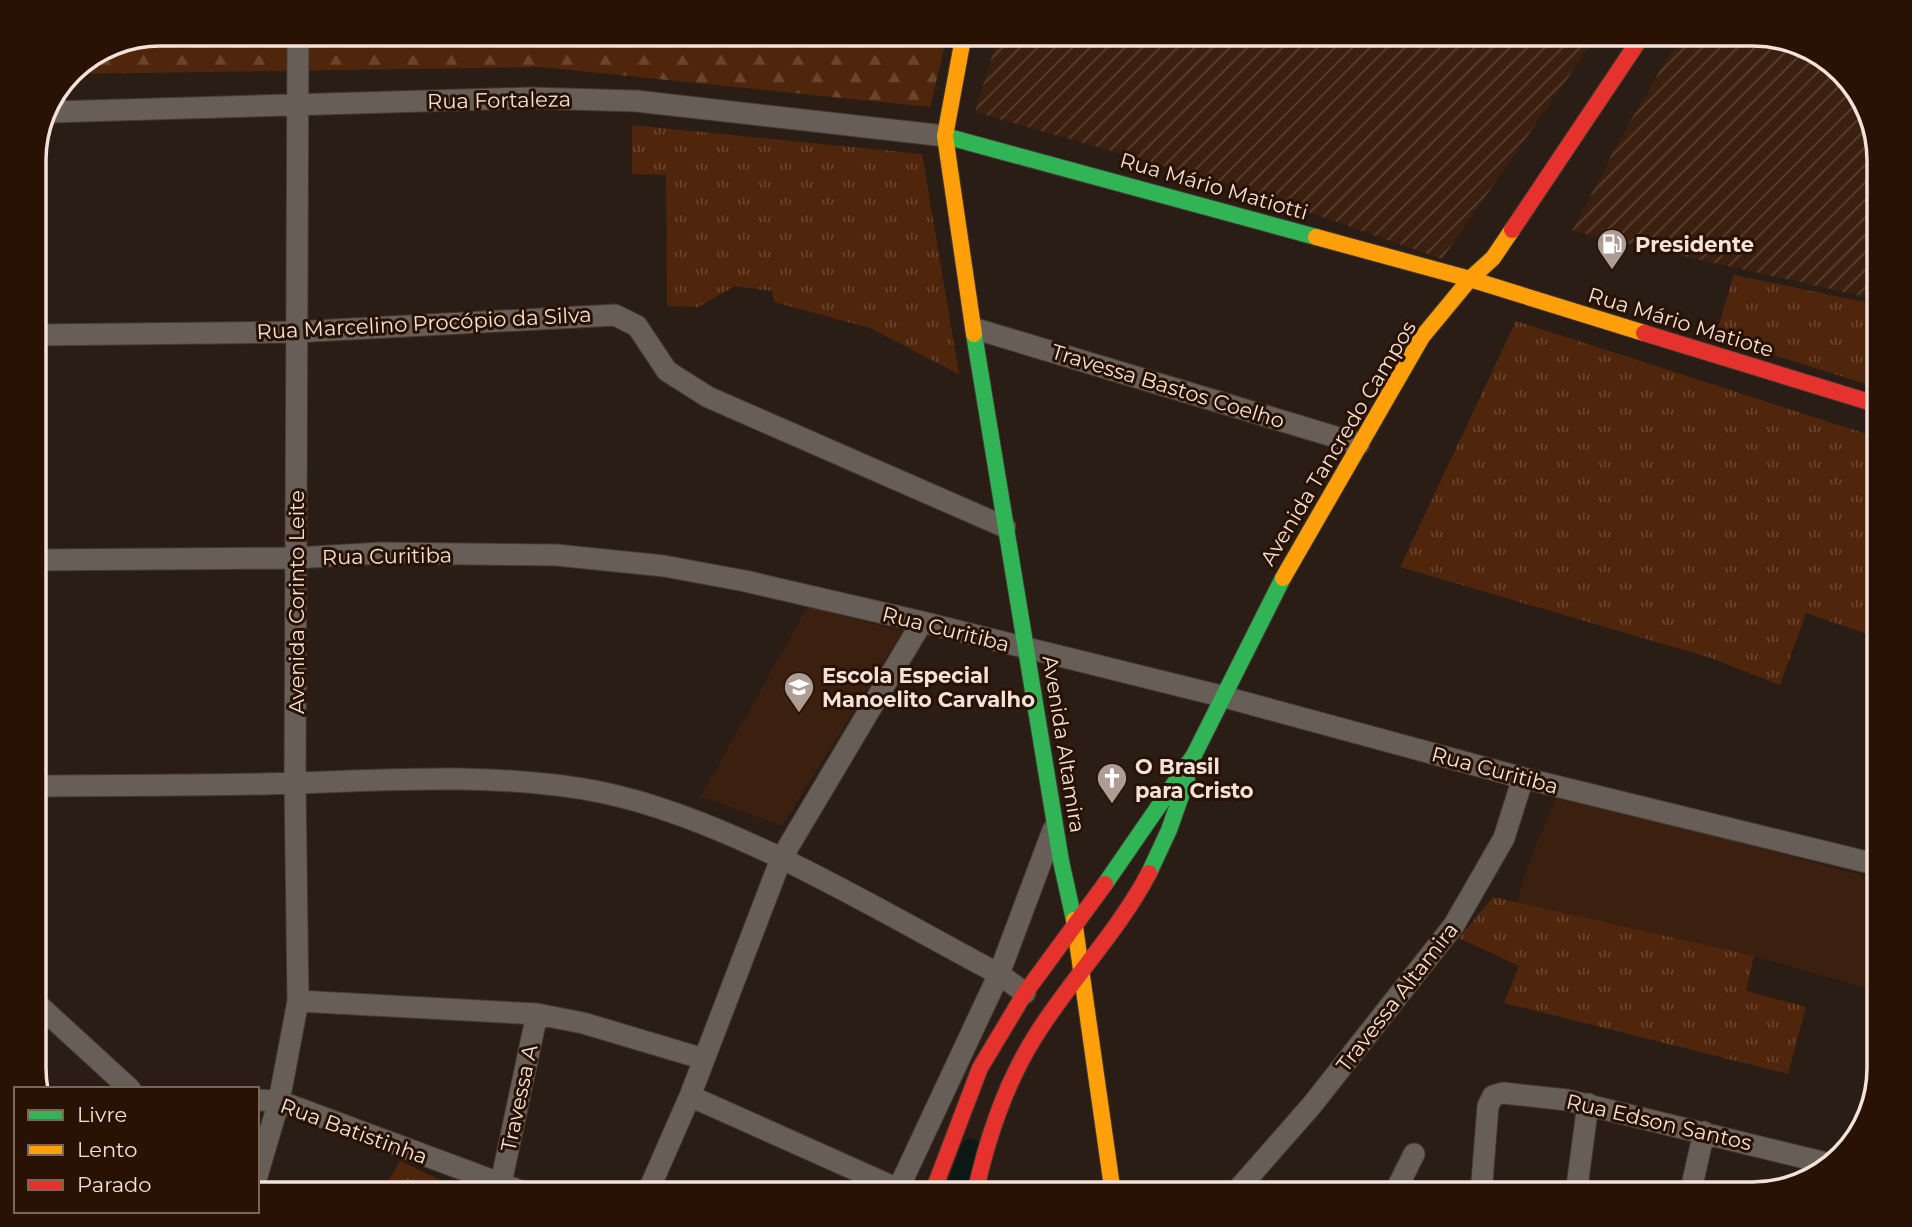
<svg xmlns="http://www.w3.org/2000/svg" width="1912" height="1227" font-family="Montserrat,sans-serif">
<style>
.built{fill:#3c200f}
.industrial{fill:url(#industrial-furrows)}
.grass{fill:url(#grass-tufts)}
.forest{fill:url(#forest-firs)}
.lines{fill:none;stroke-linecap:round;stroke-linejoin:round}
.canal{stroke:#0c1814;stroke-width:21}
.street-casing{stroke:#443932;stroke-width:23}
.fast-casing{stroke:#443932;stroke-width:18}
.slow-casing{stroke:#443932;stroke-width:18}
.jam-casing{stroke:#443932;stroke-width:18}
.street{stroke:#685e58;stroke-width:21}
.fast{stroke:#30b455;stroke-width:16}
.slow{stroke:#ff9f0a;stroke-width:16}
.jam{stroke:#e5322d;stroke-width:16}
.labels{text-anchor:middle;dominant-baseline:central;stroke-width:6;stroke-linejoin:round;paint-order:stroke}
.street-label{font-size:21px;fill:#f3e2d9;stroke:#291104}
.poi-label{font-size:21px;font-weight:bold;fill:#f3e2d9;stroke:#291104;text-anchor:start}
.rim{fill:none;stroke:#f3e2d9;stroke-width:3.5}
</style>
<defs>
<pattern id="industrial-furrows" width="10" height="10" patternUnits="userSpaceOnUse" patternTransform="scale(1.75)"><rect width="10" height="10" fill="#3c200f"/><path d="M-1 1l2-2M0 10L10 0M9 11l2-2" fill="none" stroke="#594031"/></pattern>
<pattern id="grass-tufts" width="24" height="20" patternUnits="userSpaceOnUse" patternTransform="scale(1.75)"><rect width="24" height="20" fill="#4f260b"/><path d="M3 7l-1-3M5 7V3M7 7l1-3M15 17l-1-3M17 17v-4M19 17l1-3" fill="none" stroke="#69452e"/></pattern>
<pattern id="forest-firs" width="22" height="20" patternUnits="userSpaceOnUse" patternTransform="scale(1.75)"><rect width="22" height="20" fill="#4f260b"/><path d="M5 1l3.5 6h-7zM16 11l3.5 6h-7z" fill="#69452e"/></pattern>
</defs>
<rect width="100%" height="100%" fill="#2a1d15"/>
<path class="built" d="M 808,606 L 902,632 L 782,826 L 701,796 Z
M 1558,794 L 1879,880 L 1879,992 L 1754,956 L 1517,903 L 1526,869 Z"/>
<path class="industrial" d="M 999,33 L 1599,33 L 1442,259 L 1234,186 L 975,112 Z
M 1682,33 L 1753,33 L 1822,54 L 1862,97 L 1879,159 L 1879,300 L 1572,231 L 1621,137 Z"/>
<path class="grass" d="M 632,125 L 922,154 L 959,374 L 870,328 L 774,302 L 772,291 L 735,286 L 698,307 L 667,306 L 666,175 L 632,174 Z
M 1734,275 L 1879,305 L 1879,388 L 1715,337 Z
M 1516,321 L 1879,438 L 1879,638 L 1806,613 L 1780,685 L 1711,658 L 1400,567 Z
M 1493,897 L 1754,956 L 1746,991 L 1806,1007 L 1788,1074 L 1504,1003 L 1519,966 L 1459,938 Z
M 400,1161 L 455,1187 L 453,1194 L 381,1194 Z"/>
<path class="forest" d="M 159,33 L 948,33 L 930,107 L 542,67 L 69,74 L 111,43 Z"/>
<g class="lines">
<path class="canal" d="M 955,1194 L 971,1149"/>
<g class="street-casing">
<path id="street" d="M 51,112 L 531,98 L 636,101 L 945,136
M 976,329 L 1359,444
M 33,335 L 295,332 L 615,315 L 637,326 L 667,371 L 708,397 L 1005,527
M 33,560 L 296,558 L 381,553 L 556,555 L 664,566 L 745,581 L 922,622 L 1221,696 L 1523,778 L 1879,865
M 33,786 C 122,785 210,786 298,783 C 398,779 502,773 600,792 C 732,819 879,911 999,974 L 1025,993
M 33,1000 L 130,1089
M 298,1001 L 537,1014 L 583,1023 L 704,1059
M 690,1096 L 898,1189
M 257,1100 L 279,1101 L 529,1194
M 257,1176 L 279,1101 L 298,1001 L 295,783 L 298,33
M 501,1183 L 537,1014
M 647,1194 L 690,1096 L 781,859 L 922,622
M 896,1194 L 999,974 L 1053,830
M 1234,1194 L 1312,1105 L 1454,925 L 1504,838 L 1523,778
M 1394,1194 L 1414,1154
M 1481,1194 L 1488,1106 L 1493,1096 L 1503,1093 L 1567,1100 L 1830,1164
M 1576,1194 L 1588,1104
M 1690,1194 L 1704,1132"/>
</g>
<g class="fast-casing">
<path id="fast" d="M 945,136 L 1316,237
M 974,334 L 1061,861 L 1074,920
M 1149,873 L 1169,830 L 1187,779
M 1105,884 L 1194,755 L 1283,578"/>
</g>
<g class="slow-casing">
<path id="slow" d="M 964,33 L 945,136 L 974,334
M 1316,237 L 1470,279 L 1644,333
M 1283,578 L 1422,337 L 1470,279 L 1493,258 L 1512,230
M 1074,920 L 1113,1194"/>
</g>
<g class="jam-casing">
<path id="jam" d="M 1512,230 L 1644,33
M 1644,333 L 1879,405
M 932,1194 L 980,1068 L 1025,993 L 1105,884
M 975,1194 C 987,1138 1005,1084 1036,1035 C 1071,979 1118,932 1149,873"/>
</g>
<use href="#street" class="street"/>
<use href="#fast" class="fast"/>
<use href="#slow" class="slow"/>
<use href="#jam" class="jam"/>
</g>
<defs>
<g id="fuel-pin" transform="scale(1.575)"><path d="M0 17L-7.5 6A9.5 9.5 0 1 1 7.5 6Z" fill="#ad9d94" stroke="#291104"/><path d="M-5.5-6h7V0h2V4h1.3V-2.5L3-4.5l.8-.8L6-3V5H2.5V1h-1V6h-7ZM-4.2-4.7v3.2H.2V-4.7Z" fill="#fff"/></g>
<g id="school-pin" transform="scale(1.575)"><path d="M0 17L-7.5 6A9.5 9.5 0 1 1 7.5 6Z" fill="#ad9d94" stroke="#291104"/><path d="M0-5L7-2L0 1L-7-2ZM-4 1L0 2.5L4 1V4Q0 6-4 4Z" fill="#fff"/></g>
<g id="church-pin" transform="scale(1.575)"><path d="M0 17L-7.5 6A9.5 9.5 0 1 1 7.5 6Z" fill="#ad9d94" stroke="#291104"/><path d="M-1.2-6h2.4v3.5h3.3v2.4h-3.3V6h-2.4V-.1h-3.3v-2.4h3.3Z" fill="#fff"/></g>
</defs>
<g fill-rule="evenodd">
<use href="#fuel-pin" x="1612" y="244"/>
<use href="#school-pin" x="799" y="687"/>
<use href="#church-pin" x="1112" y="778"/>
</g>
<g class="labels">
<g class="street-label">
<text transform="translate(499 100) rotate(-1)">Rua Fortaleza</text>
<text transform="translate(1214 186) rotate(16)">Rua Mário Matiotti</text>
<text transform="translate(1681 322) rotate(17)">Rua Mário Matiote</text>
<text transform="translate(424 323) rotate(-3)">Rua Marcelino Procópio da Silva</text>
<text transform="translate(1168 386) rotate(17)">Travessa Bastos Coelho</text>
<text transform="translate(1338 443) rotate(-59)">Avenida Tancredo Campos</text>
<text transform="translate(387 556) rotate(-1)">Rua Curitiba</text>
<text transform="translate(296 602) rotate(-90)">Avenida Corinto Leite</text>
<text transform="translate(946 629) rotate(14)">Rua Curitiba</text>
<text transform="translate(1064 744) rotate(81)">Avenida Altamira</text>
<text transform="translate(1495 770) rotate(15)">Rua Curitiba</text>
<text transform="translate(1397 997) rotate(-52)">Travessa Altamira</text>
<text transform="translate(519 1098) rotate(-78)">Travessa A</text>
<text transform="translate(1659 1122) rotate(13)">Rua Edson Santos</text>
<text transform="translate(354 1131) rotate(20)">Rua Batistinha</text>
</g>
<g class="poi-label">
<text x="1635" y="244">Presidente</text>
<text x="822" y="675">Escola Especial<tspan x="822" dy="24">Manoelito Carvalho</tspan></text>
<text x="1135" y="766">O Brasil<tspan x="1135" dy="24">para Cristo</tspan></text>
</g>
</g>
<path d="M0 0H1912V1227H0ZM160 46H1753A114 114 0 0 1 1867 160V1068A114 114 0 0 1 1753 1182H160A114 114 0 0 1 46 1068V160A114 114 0 0 1 160 46Z" fill="#291104" fill-rule="evenodd"/>
<path class="rim" d="M160 46H1753A114 114 0 0 1 1867 160V1068A114 114 0 0 1 1753 1182H160A114 114 0 0 1 46 1068V160A114 114 0 0 1 160 46Z"/>
<rect x="14" y="1087" width="245" height="126" fill="#291104" stroke="#7a6559" stroke-width="2"/>
<rect x="28" y="1110" width="35" height="10" fill="#30b455" stroke="#7a6559" stroke-width="2"/>
<text x="77" y="1122" font-size="21" fill="#f3e2d9">Livre</text>
<rect x="28" y="1145" width="35" height="10" fill="#ff9f0a" stroke="#7a6559" stroke-width="2"/>
<text x="77" y="1157" font-size="21" fill="#f3e2d9">Lento</text>
<rect x="28" y="1180" width="35" height="10" fill="#e5322d" stroke="#7a6559" stroke-width="2"/>
<text x="77" y="1192" font-size="21" fill="#f3e2d9">Parado</text>
</svg>
